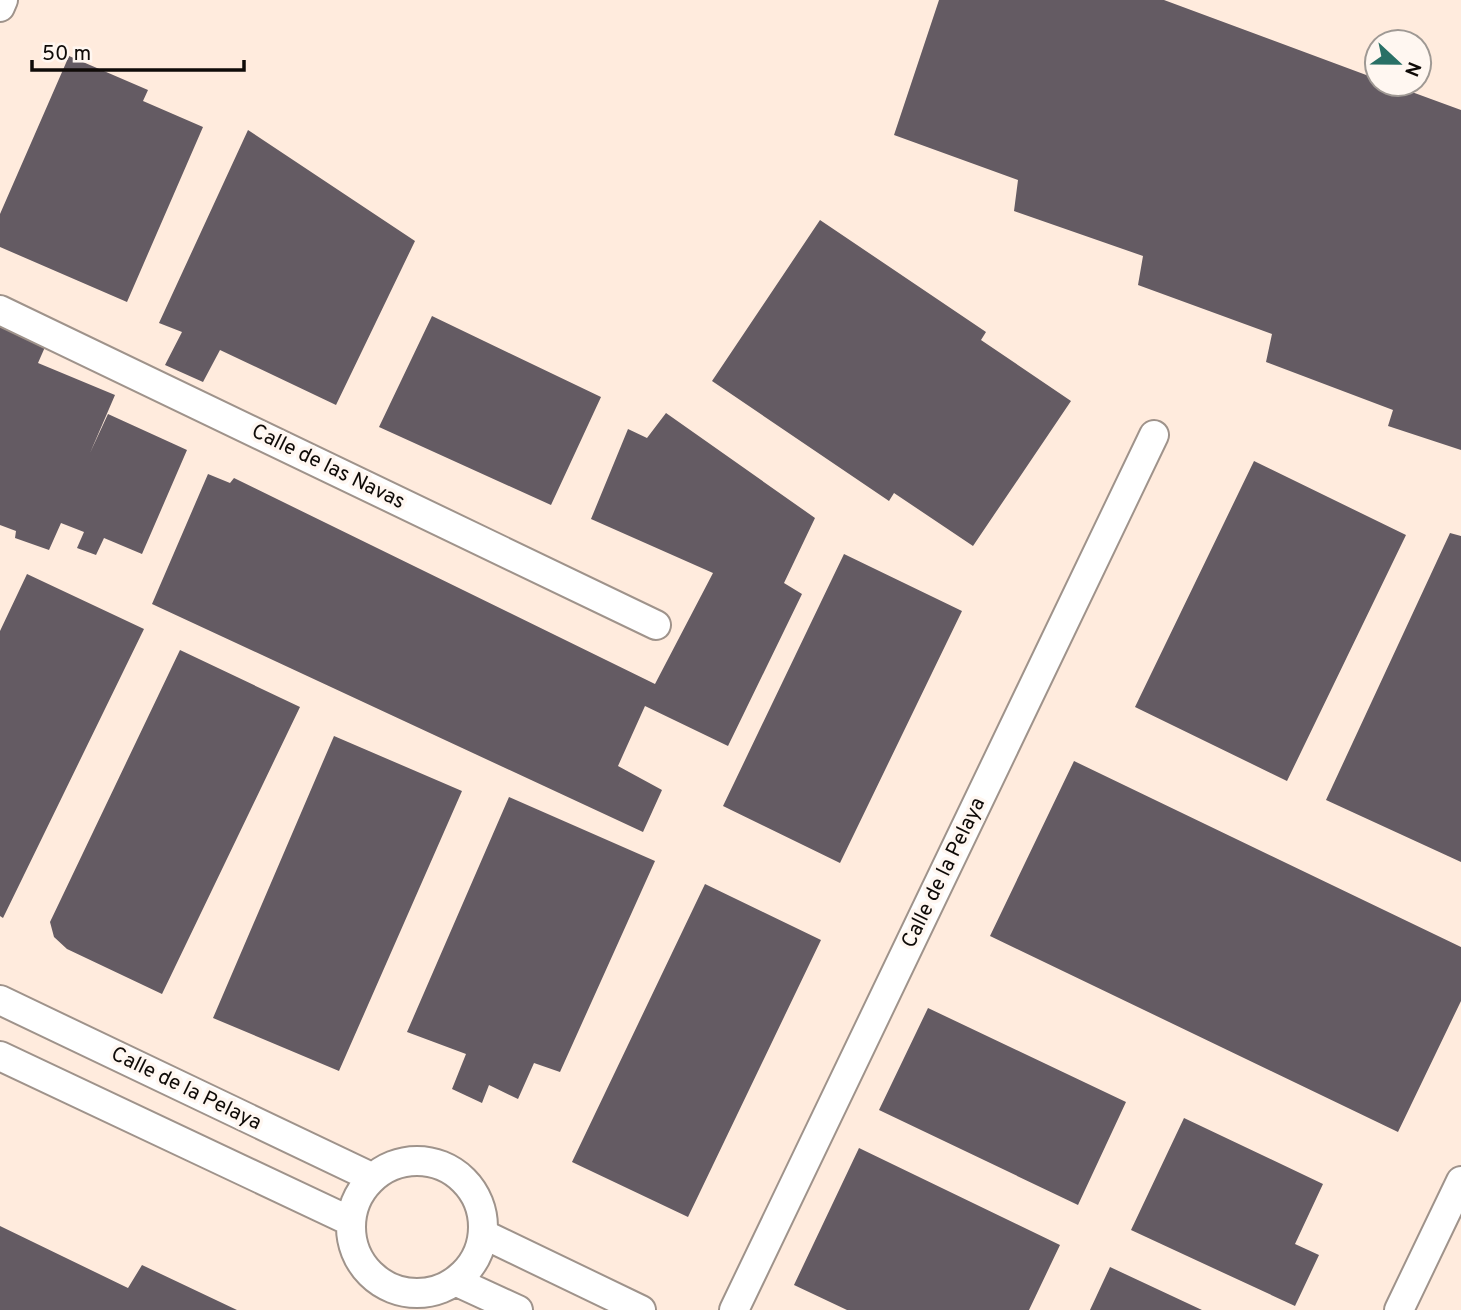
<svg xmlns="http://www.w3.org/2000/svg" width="1461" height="1310" font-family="Overpass,sans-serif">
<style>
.built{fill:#ffebdd;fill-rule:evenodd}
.building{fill:#645b63}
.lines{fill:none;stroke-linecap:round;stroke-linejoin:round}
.minor-casing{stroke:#9f938b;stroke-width:32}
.minor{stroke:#fff;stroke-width:28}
.labels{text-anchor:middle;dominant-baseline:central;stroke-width:7;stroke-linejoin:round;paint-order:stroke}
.street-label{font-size:21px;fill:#0f0b08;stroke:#fff7f1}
</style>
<rect width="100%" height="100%" fill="#fff7f1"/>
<path class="built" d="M 0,0 L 1461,0 L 1461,1310 L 0,1310 ZM 1377,42 L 1419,42 L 1419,84 L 1377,84 Z"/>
<path class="building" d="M 939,0 L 1164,0 L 1377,79 L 1377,84 L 1390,84 L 1461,110 L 1461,450 L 1388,426 L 1393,410 L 1266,362 L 1272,334 L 1138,285 L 1143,256 L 1014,211 L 1018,180 L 894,135 Z
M 69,56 L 148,90 L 143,101 L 203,127 L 127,302 L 0,247 L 0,214 Z
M 248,130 L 415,241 L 336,405 L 220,350 L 203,382 L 165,365 L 182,332 L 159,323 Z
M 820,220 L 986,332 L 981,340 L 1071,401 L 973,546 L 894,493 L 889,501 L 712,381 Z
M 432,316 L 601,397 L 551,505 L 379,427 Z
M 0,327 L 45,347 L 38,363 L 115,395 L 90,453 L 108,414 L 187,450 L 142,554 L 104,538 L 96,555 L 77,548 L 84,532 L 61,523 L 49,550 L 15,538 L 16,531 L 0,525 Z
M 666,413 L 815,518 L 784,583 L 802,594 L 728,746 L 645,706 L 618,766 L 662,790 L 643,832 L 152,604 L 208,474 L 230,483 L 234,478 L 655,684 L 713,573 L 591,519 L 628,429 L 647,438 Z
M 1254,461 L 1406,535 L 1287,781 L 1135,707 Z
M 1450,533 L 1461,536 L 1461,862 L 1326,800 Z
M 844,554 L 962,611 L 840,863 L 723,806 Z
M 27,574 L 144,629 L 3,918 L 0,916 L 0,631 Z
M 180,650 L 300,707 L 162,994 L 67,949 L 54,937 L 50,922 Z
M 334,736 L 462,791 L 339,1071 L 213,1018 Z
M 1074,761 L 1461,947 L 1461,1001 L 1398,1132 L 990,936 Z
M 509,797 L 655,861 L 560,1072 L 534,1063 L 518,1099 L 489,1085 L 482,1103 L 452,1089 L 466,1054 L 407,1032 Z
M 705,884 L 821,940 L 688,1217 L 572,1162 Z
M 928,1008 L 1126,1102 L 1078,1205 L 879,1110 Z
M 1184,1118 L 1323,1184 L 1295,1244 L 1319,1255 L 1295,1306 L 1131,1230 Z
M 859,1148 L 1060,1245 L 1029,1310 L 847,1310 L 794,1285 Z
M 0,1226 L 128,1288 L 142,1265 L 237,1310 L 0,1310 Z
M 1110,1267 L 1202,1310 L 1090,1310 Z"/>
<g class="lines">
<g class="minor-casing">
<path id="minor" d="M 0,7 L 3,0
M 0,310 L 656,625
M 0,1000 L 371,1177
M 0,1056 L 350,1221
M351 1227a66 66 0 1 1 132 0a66 66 0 1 1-132 0Z
M 483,1234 L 641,1310
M 455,1281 L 518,1310
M 734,1310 L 1154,435
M 1399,1310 L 1461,1181"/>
</g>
<use href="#minor" class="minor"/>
</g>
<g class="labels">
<g class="street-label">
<text transform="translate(328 467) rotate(26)">Calle de las Navas</text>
<text transform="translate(944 873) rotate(-64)">Calle de la Pelaya</text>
<text transform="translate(186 1089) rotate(26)">Calle de la Pelaya</text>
</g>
</g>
<g transform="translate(1398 63) rotate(112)"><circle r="33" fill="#fff7f1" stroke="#9f9994" stroke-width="2"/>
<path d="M0-5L12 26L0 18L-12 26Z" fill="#297066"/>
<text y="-10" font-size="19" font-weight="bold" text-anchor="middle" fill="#0f0b08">N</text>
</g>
<path d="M32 60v10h212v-10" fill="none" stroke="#0f0b08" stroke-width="3.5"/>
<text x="42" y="60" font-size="21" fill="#0f0b08" stroke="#fff7f1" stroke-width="5" paint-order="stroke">50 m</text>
</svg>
